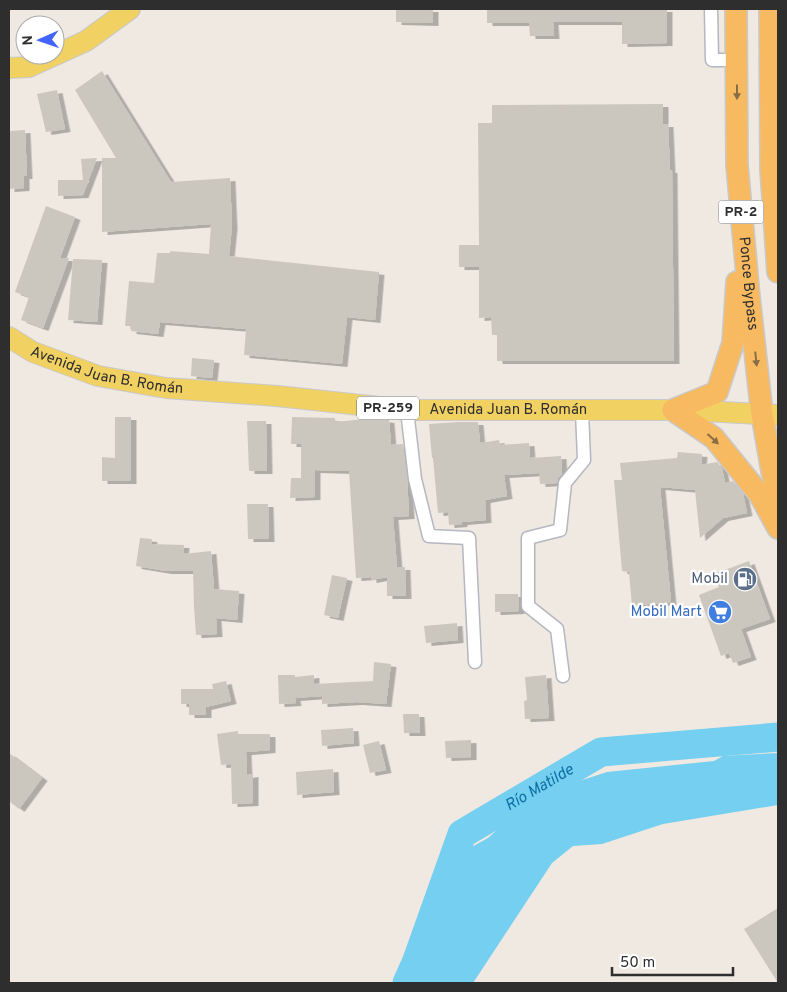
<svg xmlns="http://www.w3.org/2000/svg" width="787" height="992" font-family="Overpass,sans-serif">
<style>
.water{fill:#75cff0}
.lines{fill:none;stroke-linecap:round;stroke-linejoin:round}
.river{stroke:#75cff0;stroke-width:29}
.building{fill:#cbc7bf;filter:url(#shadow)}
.minor-casing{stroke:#b4b7c1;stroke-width:15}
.primary-casing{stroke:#c9c9c9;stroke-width:22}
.trunk-casing{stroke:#c9c9c9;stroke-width:24}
.minor{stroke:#fff;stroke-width:12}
.primary{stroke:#f2d163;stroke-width:20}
.trunk{stroke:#f8ba60;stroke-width:21}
.oneway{fill:#896d44}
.labels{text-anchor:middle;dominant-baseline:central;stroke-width:4.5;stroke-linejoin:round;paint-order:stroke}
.shield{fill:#fff;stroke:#6d6d6d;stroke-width:1}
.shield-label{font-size:14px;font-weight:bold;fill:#2e2e2e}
.street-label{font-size:15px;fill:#2e2e2e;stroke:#fff}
.service-label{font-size:15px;fill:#4e5e75;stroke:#fff;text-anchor:end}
.shop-label{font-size:15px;fill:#366cbe;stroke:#fff;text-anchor:end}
.water-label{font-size:16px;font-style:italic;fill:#0d6fa3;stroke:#fff}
</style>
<defs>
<filter id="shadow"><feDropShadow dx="5.5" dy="3" stdDeviation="0" flood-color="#0004"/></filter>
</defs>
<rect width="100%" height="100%" fill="#efe9e1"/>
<path class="water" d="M 778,753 L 778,805 L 663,824 L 602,844 L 573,846 L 552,863 L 473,983 L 398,983 L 430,947 L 444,887 L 468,849 L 488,838 L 536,795 L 607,772 L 714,761 L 723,756 Z"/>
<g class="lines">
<path class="river" id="s1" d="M 407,983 L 416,963 L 462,834 L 601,752 L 778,737"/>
</g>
<path class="building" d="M 396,9 L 433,9 L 433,23 L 396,22 Z
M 487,9 L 667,9 L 667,43 L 622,44 L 622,22 L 553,22 L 554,36 L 530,36 L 529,23 L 487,23 Z
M 102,71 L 171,182 L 230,178 L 232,226 L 229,256 L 379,272 L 375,320 L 347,317 L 342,364 L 244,355 L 246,329 L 160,322 L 158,334 L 131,331 L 132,326 L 125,326 L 129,281 L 154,283 L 157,253 L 170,253 L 170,251 L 209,254 L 211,224 L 102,232 L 102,158 L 116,158 L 75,90 Z
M 57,90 L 65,129 L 46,132 L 37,94 Z
M 663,104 L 663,124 L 668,124 L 670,170 L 672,170 L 674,361 L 497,361 L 497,335 L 492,335 L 491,317 L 479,318 L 479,267 L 459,267 L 459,245 L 479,245 L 478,123 L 492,123 L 492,105 Z
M 25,130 L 27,176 L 24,176 L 24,188 L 9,189 L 9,131 Z
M 97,158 L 83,195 L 58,196 L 58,180 L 83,180 L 81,159 Z
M 46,206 L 75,217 L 60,258 L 69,258 L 43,328 L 21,320 L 29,297 L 15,292 Z
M 73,259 L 102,260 L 97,322 L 68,320 Z
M 192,358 L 214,360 L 212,378 L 191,376 Z
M 115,417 L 131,417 L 131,481 L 102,481 L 102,457 L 115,458 Z
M 292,417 L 335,418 L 335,422 L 375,418 L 389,420 L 391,445 L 403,444 L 407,476 L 409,516 L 393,517 L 397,567 L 405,567 L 406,596 L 387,596 L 387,577 L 371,580 L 371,577 L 356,578 L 349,471 L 315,470 L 315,497 L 290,498 L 291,478 L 301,478 L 301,444 L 291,444 Z
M 247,421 L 266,421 L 267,471 L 249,471 Z
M 458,422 L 478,422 L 480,443 L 499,440 L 500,445 L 529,443 L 530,458 L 561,456 L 562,474 L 558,478 L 557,483 L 540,484 L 539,473 L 504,475 L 507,496 L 485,500 L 486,520 L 462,522 L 462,524 L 449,525 L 448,512 L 438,513 L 433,458 L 432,458 L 429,424 Z
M 678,452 L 702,454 L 701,465 L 717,462 L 722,468 L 725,483 L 733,481 L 743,493 L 747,513 L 723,518 L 700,538 L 695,490 L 660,487 L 671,602 L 632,606 L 629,572 L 622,571 L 614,480 L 622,480 L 620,463 L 677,458 Z
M 247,504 L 268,504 L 269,539 L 248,539 Z
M 140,538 L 152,539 L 151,544 L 184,545 L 183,554 L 211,551 L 214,589 L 239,591 L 237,620 L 216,618 L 217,634 L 196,635 L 194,607 L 193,571 L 166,571 L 136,566 Z
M 749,561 L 770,619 L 741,629 L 751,657 L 733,663 L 729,653 L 721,656 L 699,595 L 719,587 L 714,574 Z
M 332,575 L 347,578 L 338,618 L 324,615 Z
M 495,594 L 518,594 L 519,611 L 495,612 Z
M 457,623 L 458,640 L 426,643 L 424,626 Z
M 374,662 L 391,664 L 386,704 L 357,702 L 322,704 L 322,696 L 295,698 L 296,703 L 279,704 L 278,675 L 295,675 L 295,677 L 314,675 L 314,684 L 373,681 Z
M 546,675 L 549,718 L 525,719 L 524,701 L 527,700 L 525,677 Z
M 226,681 L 231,701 L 206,707 L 206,715 L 189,715 L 189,704 L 181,704 L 181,689 L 213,689 L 212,684 Z
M 403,714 L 419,714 L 420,733 L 404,733 Z
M 353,728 L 354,743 L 322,746 L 321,730 Z
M 238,731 L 238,734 L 270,734 L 270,750 L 246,752 L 247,775 L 253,774 L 253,803 L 232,804 L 231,764 L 221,765 L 217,734 Z
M 471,740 L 471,757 L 446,758 L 445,741 Z
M 379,741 L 386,770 L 370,773 L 363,745 Z
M 9,753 L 42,778 L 19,809 L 9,801 Z
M 333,769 L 334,792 L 297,795 L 296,772 Z
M 778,908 L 778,983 L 744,929 Z"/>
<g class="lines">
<g class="minor-casing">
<path id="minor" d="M 711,9 L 712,60 L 736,60
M 407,410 L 415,479 L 429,536 L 469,538 L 475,662
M 563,676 L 557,629 L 528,606 L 528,538 L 560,530 L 565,483 L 584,460 L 582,411"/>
</g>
<g class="primary-casing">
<g id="primary">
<path d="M 9,68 L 29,67 L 86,41 L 130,9"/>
<path id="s2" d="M 9,337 L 33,352 L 98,376 L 166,388 L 277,396 L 407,410 L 685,410 L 778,415"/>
</g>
</g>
<g class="trunk-casing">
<g id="trunk">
<path id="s3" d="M 736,9 L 737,165 L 749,297 L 762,414 L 772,471 L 778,496"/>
<path d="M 770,9 L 771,169 L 778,272"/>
<path d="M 673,410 L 717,392 L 733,343 L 737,282"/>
<path d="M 673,410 L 714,438 L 760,495 L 778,528"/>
</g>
</g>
<use href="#minor" class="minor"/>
<use href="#primary" class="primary"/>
<use href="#trunk" class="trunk"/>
</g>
<defs><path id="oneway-solid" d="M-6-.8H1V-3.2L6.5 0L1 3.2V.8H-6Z" transform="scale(1.25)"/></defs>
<g class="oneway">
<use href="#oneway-solid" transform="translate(737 92) rotate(90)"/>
<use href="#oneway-solid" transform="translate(756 359) rotate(84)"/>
<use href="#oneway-solid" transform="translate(713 439) rotate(42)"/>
</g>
<defs>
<g id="fuel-disc" transform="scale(1.25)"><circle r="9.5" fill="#5c6f8a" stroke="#fff"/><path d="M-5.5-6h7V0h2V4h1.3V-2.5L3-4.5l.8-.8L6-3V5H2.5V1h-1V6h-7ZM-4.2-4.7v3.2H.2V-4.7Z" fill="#fff"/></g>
<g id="supermarket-disc" transform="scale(1.25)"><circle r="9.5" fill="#3f7fe0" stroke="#fff"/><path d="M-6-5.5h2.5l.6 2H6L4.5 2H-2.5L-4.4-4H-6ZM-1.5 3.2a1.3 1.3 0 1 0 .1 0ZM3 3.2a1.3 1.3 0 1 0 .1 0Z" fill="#fff"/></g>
</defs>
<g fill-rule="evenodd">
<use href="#fuel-disc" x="745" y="579"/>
<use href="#supermarket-disc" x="720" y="612"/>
</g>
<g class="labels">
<g class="shield">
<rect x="718.5" y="200.5" width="45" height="23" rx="4"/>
<rect x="357" y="396.5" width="62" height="23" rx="4"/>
</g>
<g class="shield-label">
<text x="741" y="212">PR-2</text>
<text x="388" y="408">PR-259</text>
</g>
<g class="street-label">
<text stroke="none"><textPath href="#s3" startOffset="275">Ponce Bypass</textPath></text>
<text stroke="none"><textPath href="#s2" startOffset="105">Avenida Juan B. Román</textPath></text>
<text stroke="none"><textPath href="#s2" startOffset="510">Avenida Juan B. Román</textPath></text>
</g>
<g class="service-label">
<text x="728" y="579">Mobil</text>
</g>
<g class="shop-label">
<text x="702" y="612">Mobil Mart</text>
</g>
<g class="water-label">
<text stroke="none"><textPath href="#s1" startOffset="249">Río Matilde</textPath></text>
</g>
</g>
<rect width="787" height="992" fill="none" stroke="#2e2e2e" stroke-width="20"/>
<g transform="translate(40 40) rotate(268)"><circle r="24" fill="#ffffff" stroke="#ababab"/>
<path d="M0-4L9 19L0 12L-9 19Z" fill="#4264fb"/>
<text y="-8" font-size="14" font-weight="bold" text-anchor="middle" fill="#2e2e2e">N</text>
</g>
<path d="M612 967v8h121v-8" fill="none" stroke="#2e2e2e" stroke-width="2.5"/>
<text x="620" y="967" font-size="15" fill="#2e2e2e" stroke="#ffffff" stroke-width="4" paint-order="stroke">50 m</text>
</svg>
